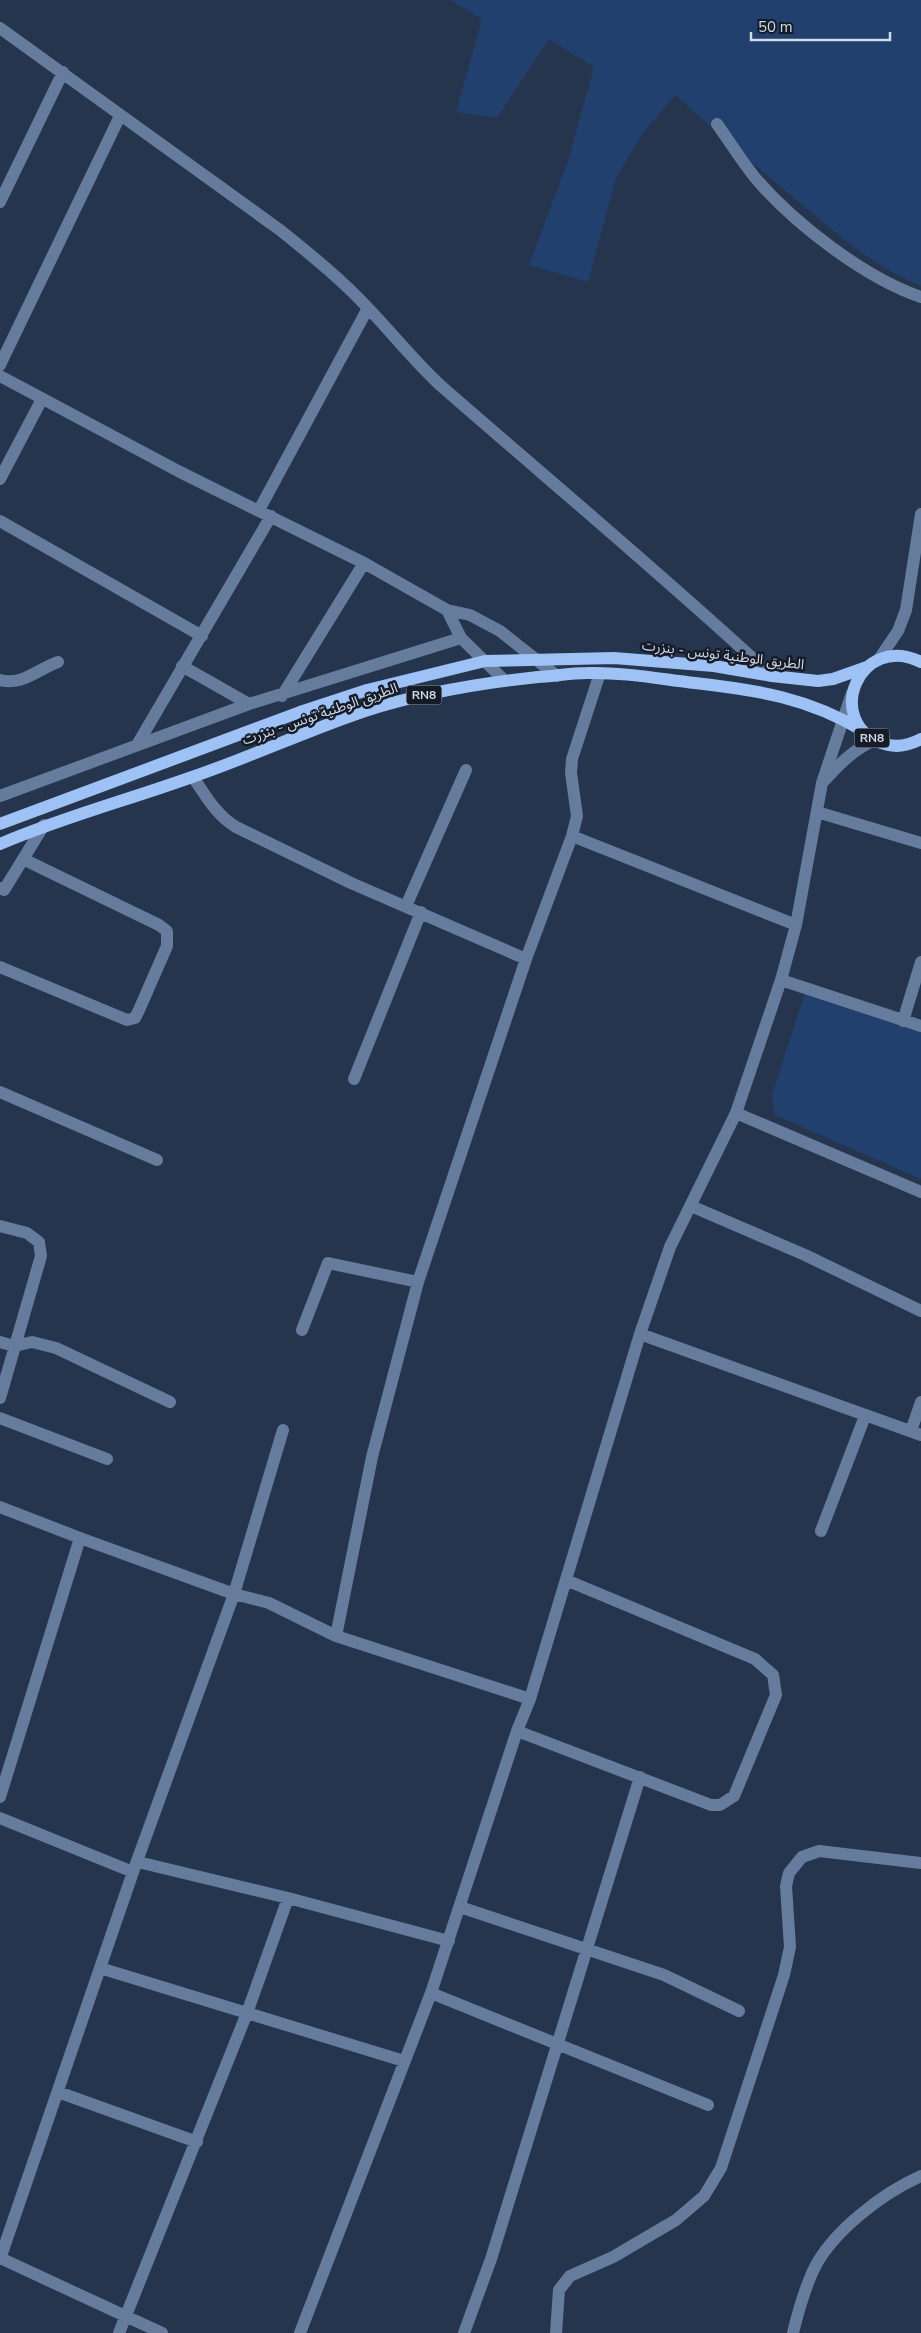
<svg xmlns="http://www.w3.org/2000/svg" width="921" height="2333" font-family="'Nunito Sans','Noto Sans Arabic',sans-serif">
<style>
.green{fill:#21406d}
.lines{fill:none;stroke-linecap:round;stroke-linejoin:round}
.minor{stroke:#667c9c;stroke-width:12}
.major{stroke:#9ec2f6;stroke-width:12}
.labels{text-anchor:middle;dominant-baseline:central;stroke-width:5;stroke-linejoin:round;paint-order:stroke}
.shield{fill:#151c27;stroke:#98a1af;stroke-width:1}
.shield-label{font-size:12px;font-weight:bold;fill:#d0dae9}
.street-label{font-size:14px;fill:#d0dae9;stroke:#151c27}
</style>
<rect width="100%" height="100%" fill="#25354d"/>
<path class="green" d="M 450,0 L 921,0 L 921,286 C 873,265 844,240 805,207 C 761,171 718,133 675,95 L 643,133 L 616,178 L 588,282 L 529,265 L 568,161 L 594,67 L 549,39 L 497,118 L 456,112 L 482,19 Z
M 806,989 L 921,1030 L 921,1179 L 775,1115 L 772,1095 Z"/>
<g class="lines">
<path class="minor" d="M 0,28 L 280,230 C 311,255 341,279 368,308 C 392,333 414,361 440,385 C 551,482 664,576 772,676
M 717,124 C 730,142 742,162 757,180 C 795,224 865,278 921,297
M 0,202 L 63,72
M 0,365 L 120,116
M 0,376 L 180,472 L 364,563 L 447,610 L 470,615 L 500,631 L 557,676
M 0,479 L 42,399
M 259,510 L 368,308
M 0,521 L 202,636
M 447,610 L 461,638 L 505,681
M 879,659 L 898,631 L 906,610 L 921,514
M 182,666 L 249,704
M 0,680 C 22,686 38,669 58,662
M 852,693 L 822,783 C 839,765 852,750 875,740
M 282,696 L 364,563
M 137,745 L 271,516
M 193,777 C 206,796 216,815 236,827 L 351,883 L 526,959
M 0,796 L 249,704 L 461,638
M 817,812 L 921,843
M 572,836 L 796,925
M 0,888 L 4,890 L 44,825
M 406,906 L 466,770
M 0,967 L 127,1020 L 135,1018 L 139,1010 L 167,946 L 167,931 L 159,925 L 23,859
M 781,980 L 921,1026
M 903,1021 L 921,962
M 354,1079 L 421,912
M 0,1092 L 157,1160
M 736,1113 L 921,1192
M 691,1206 L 805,1255 L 921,1311
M 0,1226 L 27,1233 L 39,1242 L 41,1256 L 0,1398
M 302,1330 L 328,1263 L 418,1282
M 640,1334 L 921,1435
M 0,1342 L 14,1346 L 32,1342 L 56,1348 L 170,1402
M 0,1418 L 107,1459
M 911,1431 L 921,1402
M 0,1507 L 80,1538 L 234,1594 L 269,1603 L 336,1636 L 530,1699
M 821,1531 L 865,1416
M 336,1636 L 372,1457 L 418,1282 L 526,959 L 572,836 L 577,816 L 571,773 L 572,759 L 600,673
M 517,1731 L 711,1805 L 720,1805 L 734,1796 L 776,1695 L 773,1675 L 755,1659 L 566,1580
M 0,1797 L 80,1538
M 0,1818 L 133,1872
M 138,1862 L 288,1898 L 449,1941
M 460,1907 L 664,1975 L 739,2011
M 100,1968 L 404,2061
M 431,1993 L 708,2105
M 58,2092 L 197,2142
M 0,2258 L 162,2333
M 0,2259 L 133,1872 L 234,1594 L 283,1430
M 119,2333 L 247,2013 L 288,1898
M 300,2333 L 431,1993 L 517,1731 L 530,1699 L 640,1334 L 670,1247 L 736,1113 L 781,980 L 796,925 L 822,783
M 464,2333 L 491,2259 L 640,1777
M 556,2333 L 559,2290 L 570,2276 L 613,2257 L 676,2220 L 704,2196 L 721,2168 L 784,1975 L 790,1947 L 786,1886 L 789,1873 L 802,1857 L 819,1851 L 921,1863
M 793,2333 C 798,2312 804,2291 813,2271 C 831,2232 883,2193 921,2176"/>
<path class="major" d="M 921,662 C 860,632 823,720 881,743 C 894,748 908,746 921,739
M 0,824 L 300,712 L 367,690 L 485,661 L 614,658 L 714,666 L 772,676 L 818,681 L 833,679 L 867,667
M 0,844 C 63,817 128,800 192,777 C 250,757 306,731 365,711 C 421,693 480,683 538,677 C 554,676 571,673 587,673 C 623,672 660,679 695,683 C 757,690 809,698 863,731"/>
</g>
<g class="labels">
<g class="shield">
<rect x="406.5" y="685.5" width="35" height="19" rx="4"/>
<rect x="854.5" y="728.5" width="35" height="19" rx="4"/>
</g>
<g class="shield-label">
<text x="424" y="695">RN8</text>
<text x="872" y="738">RN8</text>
</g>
<g class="street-label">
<text transform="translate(723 655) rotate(7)">الطريق الوطنية تونس - بنزرت</text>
<text transform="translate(320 714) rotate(-19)">الطريق الوطنية تونس - بنزرت</text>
</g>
</g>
<path d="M751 32v8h139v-8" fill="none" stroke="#d0dae9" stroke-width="2.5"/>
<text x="758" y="32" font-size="15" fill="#d0dae9" stroke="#151c27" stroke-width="4" paint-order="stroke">50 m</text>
</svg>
